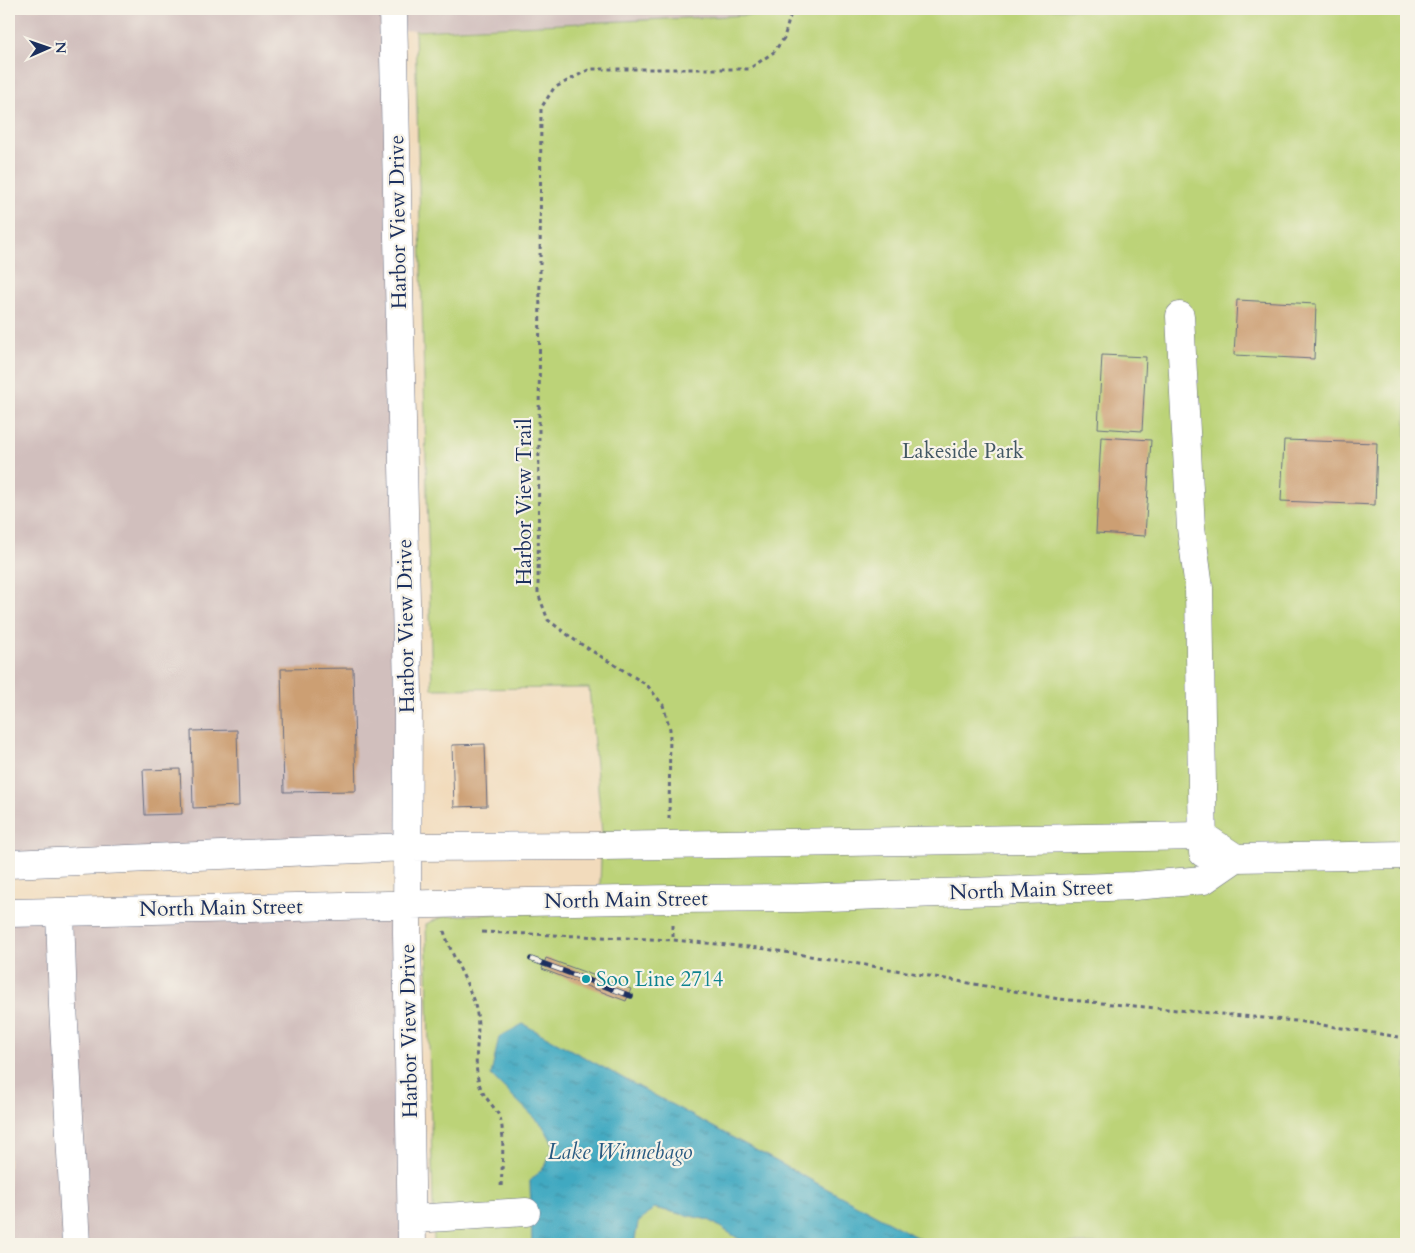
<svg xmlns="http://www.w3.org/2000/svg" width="1415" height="1253" font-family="Cardo,serif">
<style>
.industrial{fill:#d1bfbd}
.green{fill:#bcd378;stroke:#6c816b}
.water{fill:url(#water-ripples);stroke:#2e6c90}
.building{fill:#cc9f73}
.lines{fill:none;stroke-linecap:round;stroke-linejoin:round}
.minor-casing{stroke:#666b7f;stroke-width:29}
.path{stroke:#666b7f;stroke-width:3;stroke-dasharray:4 4;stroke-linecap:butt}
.minor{stroke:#fff;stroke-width:28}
.rail-casing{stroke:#1b2f5e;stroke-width:5.5}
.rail{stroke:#f7f3e8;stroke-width:4;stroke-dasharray:11;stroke-linecap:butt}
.culture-dot{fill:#0f9aa8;stroke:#f7f3e8;stroke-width:2}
.labels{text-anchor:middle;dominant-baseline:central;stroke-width:4.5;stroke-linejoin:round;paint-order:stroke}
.street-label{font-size:21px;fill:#1b2f5e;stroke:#f7f3e8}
.park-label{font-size:21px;fill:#435864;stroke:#f7f3e8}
.culture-label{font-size:21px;fill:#0d838f;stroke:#f7f3e8;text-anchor:start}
.water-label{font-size:22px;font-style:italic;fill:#285a81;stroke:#f7f3e8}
</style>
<defs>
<pattern id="water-ripples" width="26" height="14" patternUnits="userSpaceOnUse" patternTransform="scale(1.25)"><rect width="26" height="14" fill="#41a9c1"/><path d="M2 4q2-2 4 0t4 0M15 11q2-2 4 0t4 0" fill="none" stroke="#368aa0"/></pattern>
</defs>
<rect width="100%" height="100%" fill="#f7f3e8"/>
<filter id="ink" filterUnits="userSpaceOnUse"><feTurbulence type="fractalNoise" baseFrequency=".02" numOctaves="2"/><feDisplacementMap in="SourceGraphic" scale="10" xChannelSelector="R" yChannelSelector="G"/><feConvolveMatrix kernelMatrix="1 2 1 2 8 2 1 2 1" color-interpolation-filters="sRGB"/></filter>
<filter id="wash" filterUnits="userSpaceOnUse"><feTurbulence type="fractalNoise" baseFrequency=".0096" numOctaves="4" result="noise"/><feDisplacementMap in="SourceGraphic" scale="20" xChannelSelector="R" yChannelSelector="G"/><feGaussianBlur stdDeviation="1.12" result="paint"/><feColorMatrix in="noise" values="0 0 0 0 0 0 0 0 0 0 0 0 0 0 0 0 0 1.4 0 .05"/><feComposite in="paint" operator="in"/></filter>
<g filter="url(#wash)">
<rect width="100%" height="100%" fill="#f2dbbc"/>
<path class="industrial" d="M 9,9 L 770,9 L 770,14 L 394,31 L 407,847 L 9,864 Z
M 407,904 L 412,1244 L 9,1244 L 9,913 Z"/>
<path class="green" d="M 770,9 L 1406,9 L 1406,1244 L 929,1244 L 523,1024 L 491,1074 L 543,1126 L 554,1145 L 546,1165 L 530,1181 L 532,1244 L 434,1244 L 426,924 L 445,916 L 599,909 L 602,833 L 589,688 L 432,689 L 415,31 L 770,14 Z
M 653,1208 L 709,1220 L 747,1244 L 634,1244 L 638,1223 Z"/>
<path class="water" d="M 523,1024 L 929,1244 L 747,1244 L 709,1220 L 654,1208 L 638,1223 L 634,1244 L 532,1244 L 530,1181 L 546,1165 L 554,1145 L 543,1126 L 491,1075 L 499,1037 Z"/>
<g id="blocks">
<path class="building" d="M 1237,300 L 1316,304 L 1314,359 L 1234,355 Z
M 1102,355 L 1146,357 L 1142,431 L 1098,428 Z
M 1101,437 L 1151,440 L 1145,536 L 1096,533 Z
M 1284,440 L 1377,443 L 1375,505 L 1281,501 Z
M 353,668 L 356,791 L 284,792 L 281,669 Z
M 237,730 L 239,806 L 193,808 L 191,731 Z
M 485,744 L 487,806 L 454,807 L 452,745 Z
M 180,769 L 182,814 L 145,815 L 143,770 Z
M 546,958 L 631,989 L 626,1001 L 542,969 Z"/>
</g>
</g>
<g filter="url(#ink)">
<use href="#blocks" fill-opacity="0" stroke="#666b7f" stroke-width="1"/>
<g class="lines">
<g class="minor-casing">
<path id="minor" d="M 393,9 L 408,692 L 407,933 L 412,1244
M 1180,316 L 1191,528 L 1199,588 L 1203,853
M 9,864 L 407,847 L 603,846 L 1203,836 L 1236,858
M 60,912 L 63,1006 L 76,1244
M 9,913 L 672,899 L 799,898 L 1134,886 L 1204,880 L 1236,858 L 1406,855
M 413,1219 L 526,1212"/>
</g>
<path class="path" d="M 669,819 L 670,729 L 663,705 L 647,685 L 576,641 L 548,620 L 538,593 L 541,108 L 554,88 L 590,69 L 749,69 L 774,52 L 784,38 L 792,9
M 673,925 L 673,940
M 444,931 C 452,958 469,982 476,1009 C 482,1034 471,1061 480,1086 C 483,1097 495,1106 500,1118 C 505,1131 502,1171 501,1187
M 482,932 L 673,940 L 760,948 L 884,968 L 1059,999 L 1296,1021 L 1406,1038"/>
<use href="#minor" class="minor"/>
<g class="rail-casing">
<path id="rail" d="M 531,959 L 631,996"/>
</g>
<use href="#rail" class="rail"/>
</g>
</g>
<circle class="culture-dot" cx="586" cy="979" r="5"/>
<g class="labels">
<g class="street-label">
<text transform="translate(398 222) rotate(-91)">Harbor View Drive</text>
<text transform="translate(524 502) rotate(-90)">Harbor View Trail</text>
<text transform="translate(406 626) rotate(-91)">Harbor View Drive</text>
<text transform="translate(1031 890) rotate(-2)">North Main Street</text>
<text transform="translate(626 900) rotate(-1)">North Main Street</text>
<text transform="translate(221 908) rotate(-1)">North Main Street</text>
<text transform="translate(409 1031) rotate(-91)">Harbor View Drive</text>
</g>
<g class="park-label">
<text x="963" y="451">Lakeside Park</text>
</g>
<g class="culture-label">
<text x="596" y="979">Soo Line 2714</text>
</g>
<g class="water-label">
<text x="620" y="1152">Lake Winnebago</text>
</g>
</g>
<rect width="1415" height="1253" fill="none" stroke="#f7f3e8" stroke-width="30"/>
<g transform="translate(48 48) rotate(88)" stroke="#f7f3e8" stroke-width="4" paint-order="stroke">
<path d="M0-4L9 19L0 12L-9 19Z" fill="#1b2f5e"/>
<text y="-8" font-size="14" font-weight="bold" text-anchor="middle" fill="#1b2f5e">N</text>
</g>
</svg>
